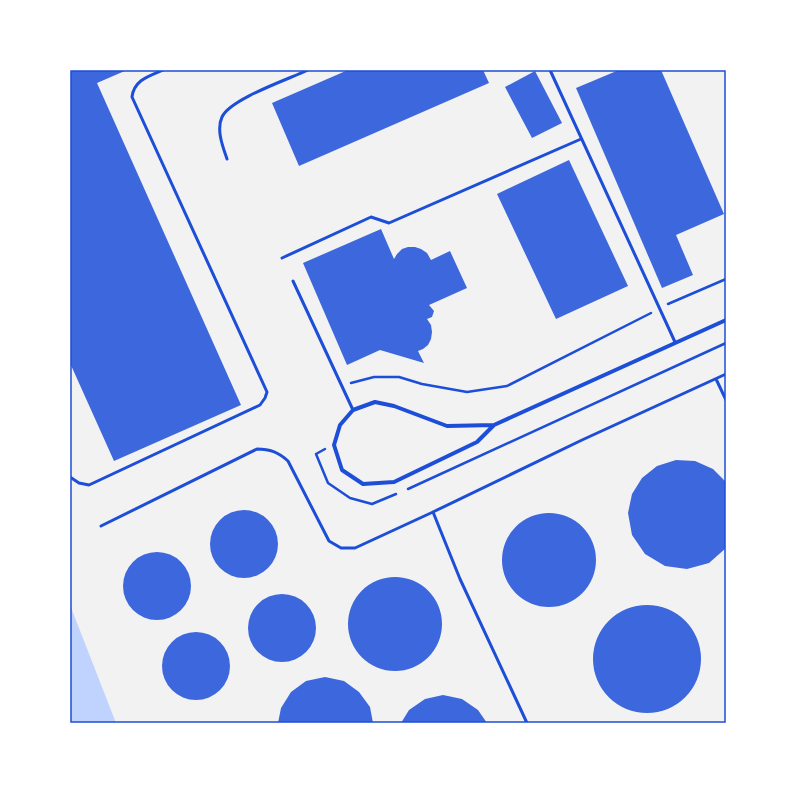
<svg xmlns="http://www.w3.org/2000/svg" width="796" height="793" font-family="'PT Sans Narrow',sans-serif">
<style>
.water{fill:#bfd3fe}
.building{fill:#3d67dc}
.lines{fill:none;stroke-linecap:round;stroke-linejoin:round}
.path{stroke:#1d4ed8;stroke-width:2.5}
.service{stroke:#1d4ed8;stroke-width:3}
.minor{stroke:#1d4ed8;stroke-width:4}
.neatline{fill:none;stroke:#1d4ed8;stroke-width:1.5}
</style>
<rect width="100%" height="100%" fill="#f2f2f2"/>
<path class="water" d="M 70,605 L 116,723 L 70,723 Z"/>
<path class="building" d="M 70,70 L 127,70 L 97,83 L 241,405 L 114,461 L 70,363 Z
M 348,70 L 483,70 L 489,83 L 299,166 L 272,103 Z
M 619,70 L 661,70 L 724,214 L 676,235 L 693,275 L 662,288 L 576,88 Z
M 535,71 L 562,123 L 532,138 L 505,87 Z
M 569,160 L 628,286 L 556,319 L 497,194 Z
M 381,229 L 394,259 L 397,254 L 402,249 L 408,247 L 415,247 L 421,249 L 427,253 L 431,260 L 450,251 L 467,288 L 429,305 L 434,311 L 432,317 L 427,319 L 431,325 L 432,332 L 431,339 L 428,345 L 423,349 L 418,351 L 424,363 L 380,350 L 347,365 L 303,263 Z
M 676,460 L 695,461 L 713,469 L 726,482 L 726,548 L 709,563 L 687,569 L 665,566 L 645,554 L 632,535 L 628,513 L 632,494 L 642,478 L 657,466 Z
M210 544a34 34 0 1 1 68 0a34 34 0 1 1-68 0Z
M502 560a47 47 0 1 1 94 0a47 47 0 1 1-94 0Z
M123 586a34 34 0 1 1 68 0a34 34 0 1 1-68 0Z
M348 624a47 47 0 1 1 94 0a47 47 0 1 1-94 0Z
M248 628a34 34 0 1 1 68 0a34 34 0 1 1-68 0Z
M593 659a54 54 0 1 1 108 0a54 54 0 1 1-108 0Z
M162 666a34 34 0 1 1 68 0a34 34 0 1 1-68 0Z
M 325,677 L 344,681 L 359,692 L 370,707 L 373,723 L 278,723 L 281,708 L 291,692 L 306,681 Z
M 443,695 L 462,699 L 478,710 L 487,723 L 401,723 L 409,710 L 425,699 Z"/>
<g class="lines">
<path class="path" d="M 668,304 L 726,279
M 351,383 L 374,377 L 399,377 L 422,384 L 467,392 L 507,386 L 651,313
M 325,449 L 316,454 L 328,483 L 350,498 L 372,504 L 396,494
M 408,489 L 726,343"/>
<path class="service" d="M 550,70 L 675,342
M 227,159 C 223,147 216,130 222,117 C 230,99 289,79 308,70
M 282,258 L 371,217 L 389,223 L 581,139
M 293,281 L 353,410
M 716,379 L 726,400
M 70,477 L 79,483 L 89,485 L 260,405 L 265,398 L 267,392 L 132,97 C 134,80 149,76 163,70
M 433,512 L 460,579 L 527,723
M 101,526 L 257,449 C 270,449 278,452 288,461 L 329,541 L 341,548 L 355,548 L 433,512 L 582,440 L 726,374"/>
<path class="minor" d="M 494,425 L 447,426 L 394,406 L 375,402 L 353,410 L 340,425 L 334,445 L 342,470 L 363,484 L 394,482 L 477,442 L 494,425 L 726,320"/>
</g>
<rect width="796" height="793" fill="none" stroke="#ffffff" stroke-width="142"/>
<rect x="71" y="71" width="654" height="651" class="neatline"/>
</svg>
